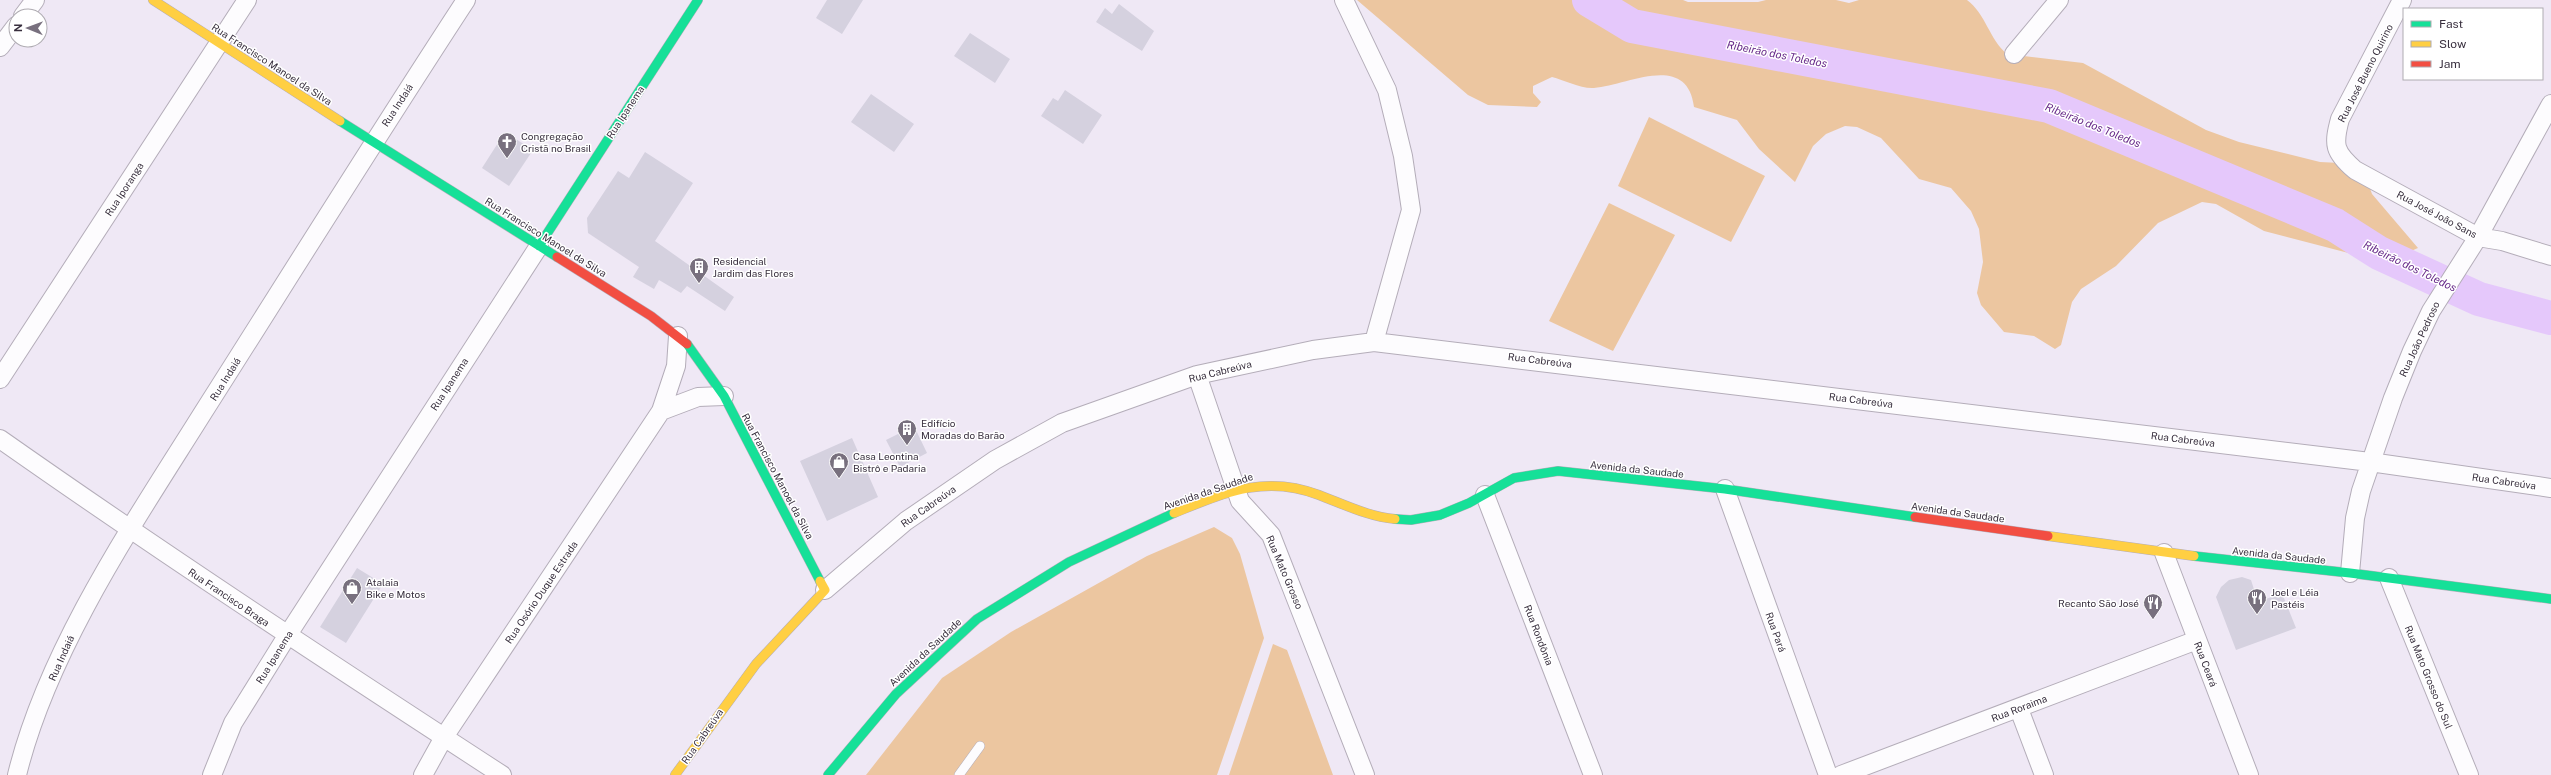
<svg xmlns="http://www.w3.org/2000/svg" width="2551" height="775" font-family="'Public Sans',sans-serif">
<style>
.green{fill:#ecc6a0}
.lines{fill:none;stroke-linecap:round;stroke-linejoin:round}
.river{stroke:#e5c8fb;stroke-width:34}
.building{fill:#d5d1df}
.lane-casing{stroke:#b4adb9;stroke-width:10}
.street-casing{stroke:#b4adb9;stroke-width:20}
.fast-casing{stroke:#b4adb9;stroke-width:10}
.slow-casing{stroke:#b4adb9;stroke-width:10}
.jam-casing{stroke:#b4adb9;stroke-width:10}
.lane{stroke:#fdfcfe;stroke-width:9}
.street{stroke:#fdfcfe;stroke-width:18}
.fast{stroke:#16e098;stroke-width:9}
.slow{stroke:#ffcf43;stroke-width:9}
.jam{stroke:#f24e42;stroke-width:9}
.labels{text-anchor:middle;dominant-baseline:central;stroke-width:3;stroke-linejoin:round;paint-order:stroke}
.street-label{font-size:10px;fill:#382f3e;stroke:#fff}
.poi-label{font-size:10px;fill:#382f3e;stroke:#fff;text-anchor:start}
.water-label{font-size:11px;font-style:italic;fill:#672a89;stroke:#fff}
</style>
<rect width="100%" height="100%" fill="#efe8f5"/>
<path class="green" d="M 1357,0 L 1683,0 L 1688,2 L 1758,2 L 1766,0 L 1836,0 L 1849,3 L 1859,0 L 1967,0 C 1986,14 1989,39 2007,54 L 2083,63 L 2206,130 L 2239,142 L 2320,162 L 2361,164 L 2372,194 L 2418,248 L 2397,257 L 2360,256 L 2264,231 L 2216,204 L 2202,202 L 2158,223 L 2116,266 L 2081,289 L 2072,302 L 2061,345 L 2055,349 L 2034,336 L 2004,332 L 1981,305 L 1977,293 L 1983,262 L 1979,229 L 1971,211 L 1951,188 L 1919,179 L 1881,138 L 1857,127 L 1845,126 L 1826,134 L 1813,146 L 1795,182 L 1759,149 L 1737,120 L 1694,107 C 1687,51 1626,86 1594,88 C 1581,89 1564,80 1552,77 L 1533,86 L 1533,93 L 1541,102 L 1537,107 L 1488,105 L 1468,95 Z
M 1649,117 L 1765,176 L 1731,242 L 1618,186 Z
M 1609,203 L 1675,235 L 1613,351 L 1549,321 Z
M 1214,527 L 1232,538 L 1240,554 L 1264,638 L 1217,775 L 866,775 L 942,678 L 1011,632 L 1147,556 Z
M 1273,644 L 1287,650 L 1333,775 L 1229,775 Z"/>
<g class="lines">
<path class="river" d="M 1589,0 L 1632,26 L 2049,106 L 2335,225 L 2379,253 L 2479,299 L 2551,318"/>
</g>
<path class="building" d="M 827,0 L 863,0 L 842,34 L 816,18 Z
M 1119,4 L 1154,31 L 1142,51 L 1096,22 L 1105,8 L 1112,14 Z
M 970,33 L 1010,59 L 995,83 L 954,56 Z
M 1065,90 L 1102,115 L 1083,144 L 1041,116 L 1053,98 L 1058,101 Z
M 871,94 L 914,124 L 894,152 L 851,122 Z
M 505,132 L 533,150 L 509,186 L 482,168 Z
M 645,152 L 693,183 L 655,241 L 734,297 L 725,311 L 687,286 L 681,293 L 659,280 L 654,289 L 633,277 L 639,267 L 588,233 L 587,218 L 618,171 L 629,178 Z
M 914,426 L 927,453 L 900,467 L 886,440 Z
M 852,438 L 878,497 L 827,521 L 800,461 Z
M 357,568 L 383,584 L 346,643 L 320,627 Z
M 2242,577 L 2251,580 L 2258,602 L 2282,593 L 2296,628 L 2236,650 L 2216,597 L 2221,587 L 2229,580 Z"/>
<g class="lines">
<g class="lane-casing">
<path id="lane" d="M 959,775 L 980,746"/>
</g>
<g class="street-casing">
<path id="street" d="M 1344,0 L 1387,90 L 1403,156 L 1411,210 L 1374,342
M 2402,0 L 2340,119 C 2333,145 2334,152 2355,170 L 2478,237 L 2502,241 L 2551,256
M 23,16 L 35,0
M 0,47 L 16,26
M 2014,54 L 2059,0
M 678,336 L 676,366 L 661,411 L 698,397 L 724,396
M 1197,375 L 1240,501 L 1271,535 L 1365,775
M 0,379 L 247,0
M 0,439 C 165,555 333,665 502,775
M 1725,489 L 1828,775
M 1485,495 L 1593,775
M 2164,553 L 2249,775
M 2350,573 L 2355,518 L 2361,491 L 2393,398 L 2412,351 L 2431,311 L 2478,237 L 2551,104
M 2389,578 L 2469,775
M 825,590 L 906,521 L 995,460 L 1062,423 L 1197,375 L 1313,350 L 1374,342 L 2370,462 L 2551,488
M 2019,709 L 2044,775
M 17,775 C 48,648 135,521 204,411 C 291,274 377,136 466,0
M 212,775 L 233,723 L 287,636 L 539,246
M 423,775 L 444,737 L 661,411
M 1841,775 L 2197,640"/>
</g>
<g class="fast-casing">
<path id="fast" d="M 340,121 L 557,257
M 539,246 L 698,0
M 687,344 L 724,396 L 820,581
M 1395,519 L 1411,520 L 1440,515 L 1469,503 L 1514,478 L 1558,471 L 1725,489 L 1915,517
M 2194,556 L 2350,573 L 2551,599
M 828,775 L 896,694 L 977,619 L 1069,562 L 1174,513"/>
</g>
<g class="slow-casing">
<path id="slow" d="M 153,0 L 340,121
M 1174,513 C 1224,493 1265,474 1319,495 C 1343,504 1369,517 1395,519
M 2048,536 L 2194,556
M 675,775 L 756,664 L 825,590 L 820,581"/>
</g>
<g class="jam-casing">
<path id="jam" d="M 557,257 L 651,316 L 687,344
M 1915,517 L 2048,536"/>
</g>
<use href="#lane" class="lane"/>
<use href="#street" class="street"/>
<use href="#fast" class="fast"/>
<use href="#slow" class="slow"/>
<use href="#jam" class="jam"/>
</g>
<defs>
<g id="church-pin" transform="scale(1)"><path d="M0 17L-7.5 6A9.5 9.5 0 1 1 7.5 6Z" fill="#78707e" stroke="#fff"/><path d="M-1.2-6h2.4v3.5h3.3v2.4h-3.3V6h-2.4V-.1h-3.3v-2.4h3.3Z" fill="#fff"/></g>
<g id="building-pin" transform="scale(1)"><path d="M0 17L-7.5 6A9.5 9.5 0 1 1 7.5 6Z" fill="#78707e" stroke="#fff"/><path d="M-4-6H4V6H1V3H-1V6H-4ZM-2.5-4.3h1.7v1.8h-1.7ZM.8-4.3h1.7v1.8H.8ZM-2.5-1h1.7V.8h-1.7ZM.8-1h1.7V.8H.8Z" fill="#fff"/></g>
<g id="shop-pin" transform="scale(1)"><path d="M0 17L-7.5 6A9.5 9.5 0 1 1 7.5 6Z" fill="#78707e" stroke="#fff"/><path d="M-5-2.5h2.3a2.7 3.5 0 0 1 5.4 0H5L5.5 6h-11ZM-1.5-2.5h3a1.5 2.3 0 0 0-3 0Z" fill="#fff"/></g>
<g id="restaurant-pin" transform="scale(1)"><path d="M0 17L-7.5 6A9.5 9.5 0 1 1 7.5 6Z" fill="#78707e" stroke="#fff"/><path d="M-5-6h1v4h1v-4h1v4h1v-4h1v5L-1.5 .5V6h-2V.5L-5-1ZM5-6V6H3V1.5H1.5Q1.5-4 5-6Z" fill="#fff"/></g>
</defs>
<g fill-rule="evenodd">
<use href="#church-pin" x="507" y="142"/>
<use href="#building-pin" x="699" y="267"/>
<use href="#building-pin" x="907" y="429"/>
<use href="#shop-pin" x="839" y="462"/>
<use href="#shop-pin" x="352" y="588"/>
<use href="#restaurant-pin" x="2257" y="598"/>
<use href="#restaurant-pin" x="2153" y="603"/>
</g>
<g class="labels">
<g class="street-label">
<text transform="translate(272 64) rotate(33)">Rua Francisco Manoel da Silva</text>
<text transform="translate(2365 73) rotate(-63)">Rua José Bueno Quirino</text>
<text transform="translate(397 105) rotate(-57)">Rua Indaiá</text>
<text transform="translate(625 112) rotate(-57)">Rua Ipanema</text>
<text transform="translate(124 189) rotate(-57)">Rua Iporanga</text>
<text transform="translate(2437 214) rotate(28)">Rua José João Sans</text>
<text transform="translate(546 237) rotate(32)">Rua Francisco Manoel da Silva</text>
<text transform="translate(2419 339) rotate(-65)">Rua João Pedroso</text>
<text transform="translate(1540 360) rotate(7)">Rua Cabreúva</text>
<text transform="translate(1220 371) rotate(-14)">Rua Cabreúva</text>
<text transform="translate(225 379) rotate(-58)">Rua Indaiá</text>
<text transform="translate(449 384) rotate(-57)">Rua Ipanema</text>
<text transform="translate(1861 400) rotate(7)">Rua Cabreúva</text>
<text transform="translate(2183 439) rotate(7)">Rua Cabreúva</text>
<text transform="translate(1637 469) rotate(6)">Avenida da Saudade</text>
<text transform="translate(778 476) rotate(62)">Rua Francisco Manoel da Silva</text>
<text transform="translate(2504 481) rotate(8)">Rua Cabreúva</text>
<text transform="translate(1208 491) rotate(-19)">Avenida da Saudade</text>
<text transform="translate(928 506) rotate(-35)">Rua Cabreúva</text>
<text transform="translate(1958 512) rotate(8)">Avenida da Saudade</text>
<text transform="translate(2279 555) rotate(6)">Avenida da Saudade</text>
<text transform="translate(1285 572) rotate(67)">Rua Mato Grosso</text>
<text transform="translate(541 592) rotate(-56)">Rua Osório Duque Estrada</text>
<text transform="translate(229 597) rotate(34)">Rua Francisco Braga</text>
<text transform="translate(1776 632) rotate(70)">Rua Pará</text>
<text transform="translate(1539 635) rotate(69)">Rua Rondônia</text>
<text transform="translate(925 652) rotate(-43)">Avenida da Saudade</text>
<text transform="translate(274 657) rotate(-58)">Rua Ipanema</text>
<text transform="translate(61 658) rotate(-66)">Rua Indaiá</text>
<text transform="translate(2206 664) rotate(69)">Rua Ceará</text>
<text transform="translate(2429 677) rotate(68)">Rua Mato Grosso do Sul</text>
<text transform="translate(2019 708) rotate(-21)">Rua Roraima</text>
<text transform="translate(702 736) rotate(-55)">Rua Cabreúva</text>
</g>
<g class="poi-label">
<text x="521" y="136">Congregação<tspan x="521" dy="12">Cristã no Brasil</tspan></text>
<text x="713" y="261">Residencial<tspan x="713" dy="12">Jardim das Flores</tspan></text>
<text x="921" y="423">Edifício<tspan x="921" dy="12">Moradas do Barão</tspan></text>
<text x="853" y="456">Casa Leontina<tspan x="853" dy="12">Bistrô e Padaria</tspan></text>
<text x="366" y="582">Atalaia<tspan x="366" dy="12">Bike e Motos</tspan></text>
<text x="2271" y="592">Joel e Léia<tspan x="2271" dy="12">Pastéis</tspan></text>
<text x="2139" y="603" text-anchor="end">Recanto São José</text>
</g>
<g class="water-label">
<text transform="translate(1777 54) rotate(11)">Ribeirão dos Toledos</text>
<text transform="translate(2093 125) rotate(22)">Ribeirão dos Toledos</text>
<text transform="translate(2410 266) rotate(26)">Ribeirão dos Toledos</text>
</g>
</g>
<rect x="2403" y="8" width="140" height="72" fill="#ffffff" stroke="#afacb2"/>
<rect x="2411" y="21" width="20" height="6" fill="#16e098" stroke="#afacb2"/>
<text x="2439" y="28" font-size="12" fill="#382f3e">Fast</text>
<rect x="2411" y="41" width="20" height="6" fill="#ffcf43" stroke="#afacb2"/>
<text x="2439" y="48" font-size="12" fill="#382f3e">Slow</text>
<rect x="2411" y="61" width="20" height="6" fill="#f24e42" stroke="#afacb2"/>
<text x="2439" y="68" font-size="12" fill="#382f3e">Jam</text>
<g transform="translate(28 28) rotate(271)"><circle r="19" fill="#ffffff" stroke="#afacb2"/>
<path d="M0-3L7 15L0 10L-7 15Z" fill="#78707e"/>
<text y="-6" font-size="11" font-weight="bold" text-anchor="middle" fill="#382f3e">N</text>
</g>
</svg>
